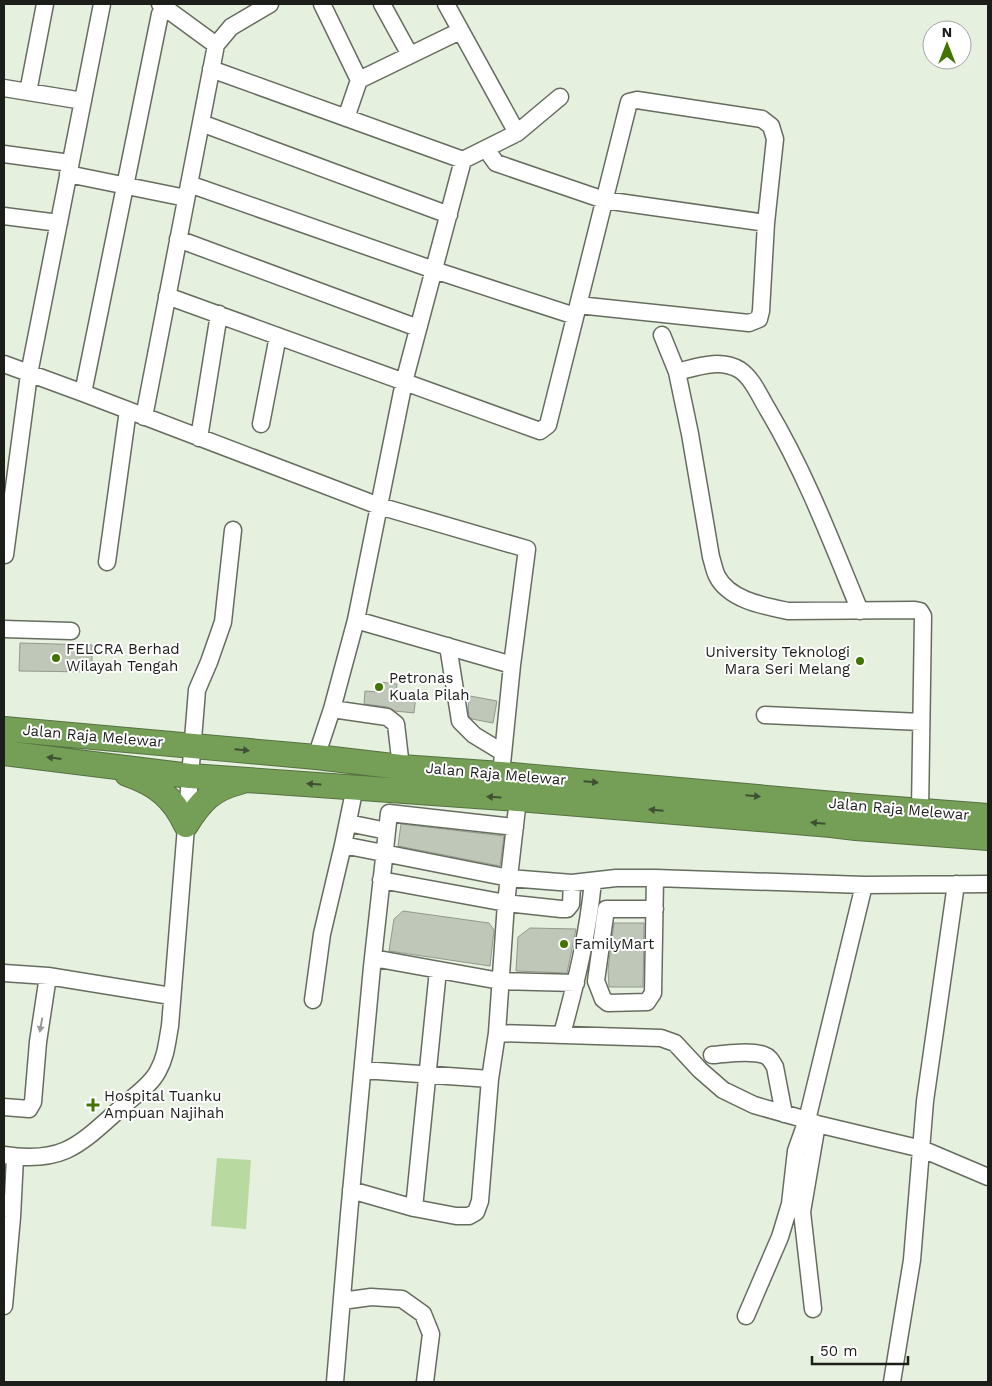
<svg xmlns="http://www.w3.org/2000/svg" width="992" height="1386" font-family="'Work Sans',sans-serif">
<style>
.green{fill:#b8daa0}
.building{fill:#bec7b8;stroke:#919a8b}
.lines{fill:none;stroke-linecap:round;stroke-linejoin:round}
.minor-casing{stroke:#656d5f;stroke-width:19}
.highway-casing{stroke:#567141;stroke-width:26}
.minor{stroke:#fff;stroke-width:16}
.highway{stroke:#759e57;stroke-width:24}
.oneway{fill:#3f5132}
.oneway2{fill:#989a98}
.poi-dot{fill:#417500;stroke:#fff;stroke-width:2}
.labels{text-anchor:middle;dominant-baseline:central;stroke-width:4;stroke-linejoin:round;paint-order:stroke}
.poi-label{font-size:15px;fill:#1b1e19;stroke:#fff;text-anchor:start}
.street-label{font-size:15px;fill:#1b1e19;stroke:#fff}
</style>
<rect width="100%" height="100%" fill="#e6f0df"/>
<path class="green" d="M 217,1158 L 251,1160 L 246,1229 L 211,1226 Z"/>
<path class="building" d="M 20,643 L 92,645 L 92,672 L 19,671 Z
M 379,682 L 397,684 L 396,694 L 416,695 L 414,713 L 395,711 L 388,707 L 364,704 L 365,691 L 378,692 Z
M 470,696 L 497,701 L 493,723 L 472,719 L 469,716 L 468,707 Z
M 401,824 L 504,836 L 500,866 L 398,846 Z
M 403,911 L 489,923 L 494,930 L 490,966 L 389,951 L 394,919 Z
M 614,923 L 644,923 L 643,987 L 609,987 L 608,969 Z
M 530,928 L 576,929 L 567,973 L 516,971 L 518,937 Z"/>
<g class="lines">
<g class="minor-casing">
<path id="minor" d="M 160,4 L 216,45
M 322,4 L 359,80 L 346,118
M 382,4 L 410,55
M 211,69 L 463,160 L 517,133 L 446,4
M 359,80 L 460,31
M 4,88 L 83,101
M 28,92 L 45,4
M 201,123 L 449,215
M 517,133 L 560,97
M 486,149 L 496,163 L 604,200 L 766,223
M 4,154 L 70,163
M 68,174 L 186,198
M 189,184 L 434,270 L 575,316
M 4,216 L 59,223
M 178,239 L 418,328
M 167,296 L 540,431 L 548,425 L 629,102 L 637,100 L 762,119 L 771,126 L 775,139 L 766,223 L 761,311 L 759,319 L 749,323 L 578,305
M 662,335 L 677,372 L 690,434 L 711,557 C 713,563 714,570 717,576 C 729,600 764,606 788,611 L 915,610 L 920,611 L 923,616 L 920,811 L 925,820
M 4,364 L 83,393 L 379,506 L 527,549 L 512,665 L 501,774
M 677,372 C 697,367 720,358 740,370 C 753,379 760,397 768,410 C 806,474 832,543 860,611
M 83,393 L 160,14 L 167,4
M 144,417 L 216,45 L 231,27 L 270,4
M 261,424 L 278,336
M 199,438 L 219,314
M 5,555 L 29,374 L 102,4
M 107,562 L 128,410
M 356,620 L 512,665
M 4,629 L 71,631
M 448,646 L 460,721 L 474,735 L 502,752
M 332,709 L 387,717 L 396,724 L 401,767
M 765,715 L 921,722
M 316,757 L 332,709 L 356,620 L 404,382 L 463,160
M 355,787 L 343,845 L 509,878 L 572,883 L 616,878 L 655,878 L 864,885 L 988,884
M 348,823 L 387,831
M 381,880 L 506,903 L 561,909 L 567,909 L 571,904 L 572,883
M 655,909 L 606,909 L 596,981 L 603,999 L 608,1003 L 647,1002 L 653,993 L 655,878
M 373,958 L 500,981 L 576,983
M 4,973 L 48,976 L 171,996
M 313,1000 L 322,934 L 343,845
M 497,1033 L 661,1038 L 675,1043 L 700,1070 L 723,1090 L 754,1105 L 807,1120 L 864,885
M 562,1034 C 576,983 588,934 593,881
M 712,1055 C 728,1054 749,1050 764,1055 C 770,1057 772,1062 775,1067 L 784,1114
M 363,1070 L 490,1079
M 4,1107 L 29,1109 L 33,1102 L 38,1042 L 48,976
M 4,1155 C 65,1164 80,1144 123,1106 C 134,1096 151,1085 158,1071 C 166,1057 167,1042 170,1026 L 197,690 L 209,662 L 223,622 L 233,530
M 351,1190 L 414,1208 L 456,1216 L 469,1216 L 476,1212 L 480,1201 L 490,1079 L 497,1033 L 506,903 L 518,799
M 414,1208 L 438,970
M 802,1212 L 790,1204 L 796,1151 L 807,1120 L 817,1124 L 922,1149 L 988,1177
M 342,1301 L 371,1297 L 402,1299 L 423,1314 L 431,1334 L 425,1382
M 4,1306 L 12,1217 L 15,1157
M 813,1309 L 802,1212 L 817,1124
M 746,1316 L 780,1237 L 790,1204
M 335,1382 L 349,1214 L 372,967 L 389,813 L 515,827
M 892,1382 L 912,1260 L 925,1101 L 956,884"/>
</g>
<g class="highway-casing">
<path id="highway" d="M 4,729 L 316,757 L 401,767 L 501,774 L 857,806 L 988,816
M 4,753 L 190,776 L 518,799 L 831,825 L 856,828 L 988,838
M 127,774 C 156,784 173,797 186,825
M 186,825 C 201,801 212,789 240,782"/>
</g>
<use href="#minor" class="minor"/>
<use href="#highway" class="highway"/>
</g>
<defs><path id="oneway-solid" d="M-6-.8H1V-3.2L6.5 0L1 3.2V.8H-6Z" transform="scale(1.25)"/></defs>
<g class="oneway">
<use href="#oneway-solid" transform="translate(242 750) rotate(5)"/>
<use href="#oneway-solid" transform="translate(54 758) rotate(-173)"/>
<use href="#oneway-solid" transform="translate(591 782) rotate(5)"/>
<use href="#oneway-solid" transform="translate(314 784) rotate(-176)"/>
<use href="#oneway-solid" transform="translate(753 796) rotate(5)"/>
<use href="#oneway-solid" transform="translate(494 797) rotate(-176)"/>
<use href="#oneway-solid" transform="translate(656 810) rotate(-175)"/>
<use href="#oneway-solid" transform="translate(818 823) rotate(-175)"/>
</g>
<use class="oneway2" href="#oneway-solid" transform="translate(41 1025) rotate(100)"/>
<g class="poi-dot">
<circle cx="56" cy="658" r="5"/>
<circle cx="860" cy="661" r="5"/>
<circle cx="379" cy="687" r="5"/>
<circle cx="564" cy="944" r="5"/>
<path d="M90.5 1097.5h5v5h5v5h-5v5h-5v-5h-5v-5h5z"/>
</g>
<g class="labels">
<g class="poi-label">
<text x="66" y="649">FELCRA Berhad<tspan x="66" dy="17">Wilayah Tengah</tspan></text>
<text x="850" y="652" text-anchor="end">University Teknologi<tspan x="850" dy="17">Mara Seri Melang</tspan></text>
<text x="389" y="678">Petronas<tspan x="389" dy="17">Kuala Pilah</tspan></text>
<text x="574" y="944">FamilyMart</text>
<text x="104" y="1096">Hospital Tuanku<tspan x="104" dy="17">Ampuan Najihah</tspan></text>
</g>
<g class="street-label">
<text transform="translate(93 736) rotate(5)">Jalan Raja Melewar</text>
<text transform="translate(496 774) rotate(5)">Jalan Raja Melewar</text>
<text transform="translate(899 809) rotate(5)">Jalan Raja Melewar</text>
</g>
</g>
<rect width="992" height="1386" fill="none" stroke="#1b1e19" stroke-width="10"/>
<g transform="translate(947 45)"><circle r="24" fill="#ffffff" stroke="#a4a5a3"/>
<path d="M0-4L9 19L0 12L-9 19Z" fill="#417500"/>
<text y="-8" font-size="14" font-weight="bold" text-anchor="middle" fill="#1b1e19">N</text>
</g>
<path d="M812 1356v8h96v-8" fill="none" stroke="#1b1e19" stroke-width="2.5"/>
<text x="820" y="1356" font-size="15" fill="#1b1e19" stroke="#ffffff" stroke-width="4" paint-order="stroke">50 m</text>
</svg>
